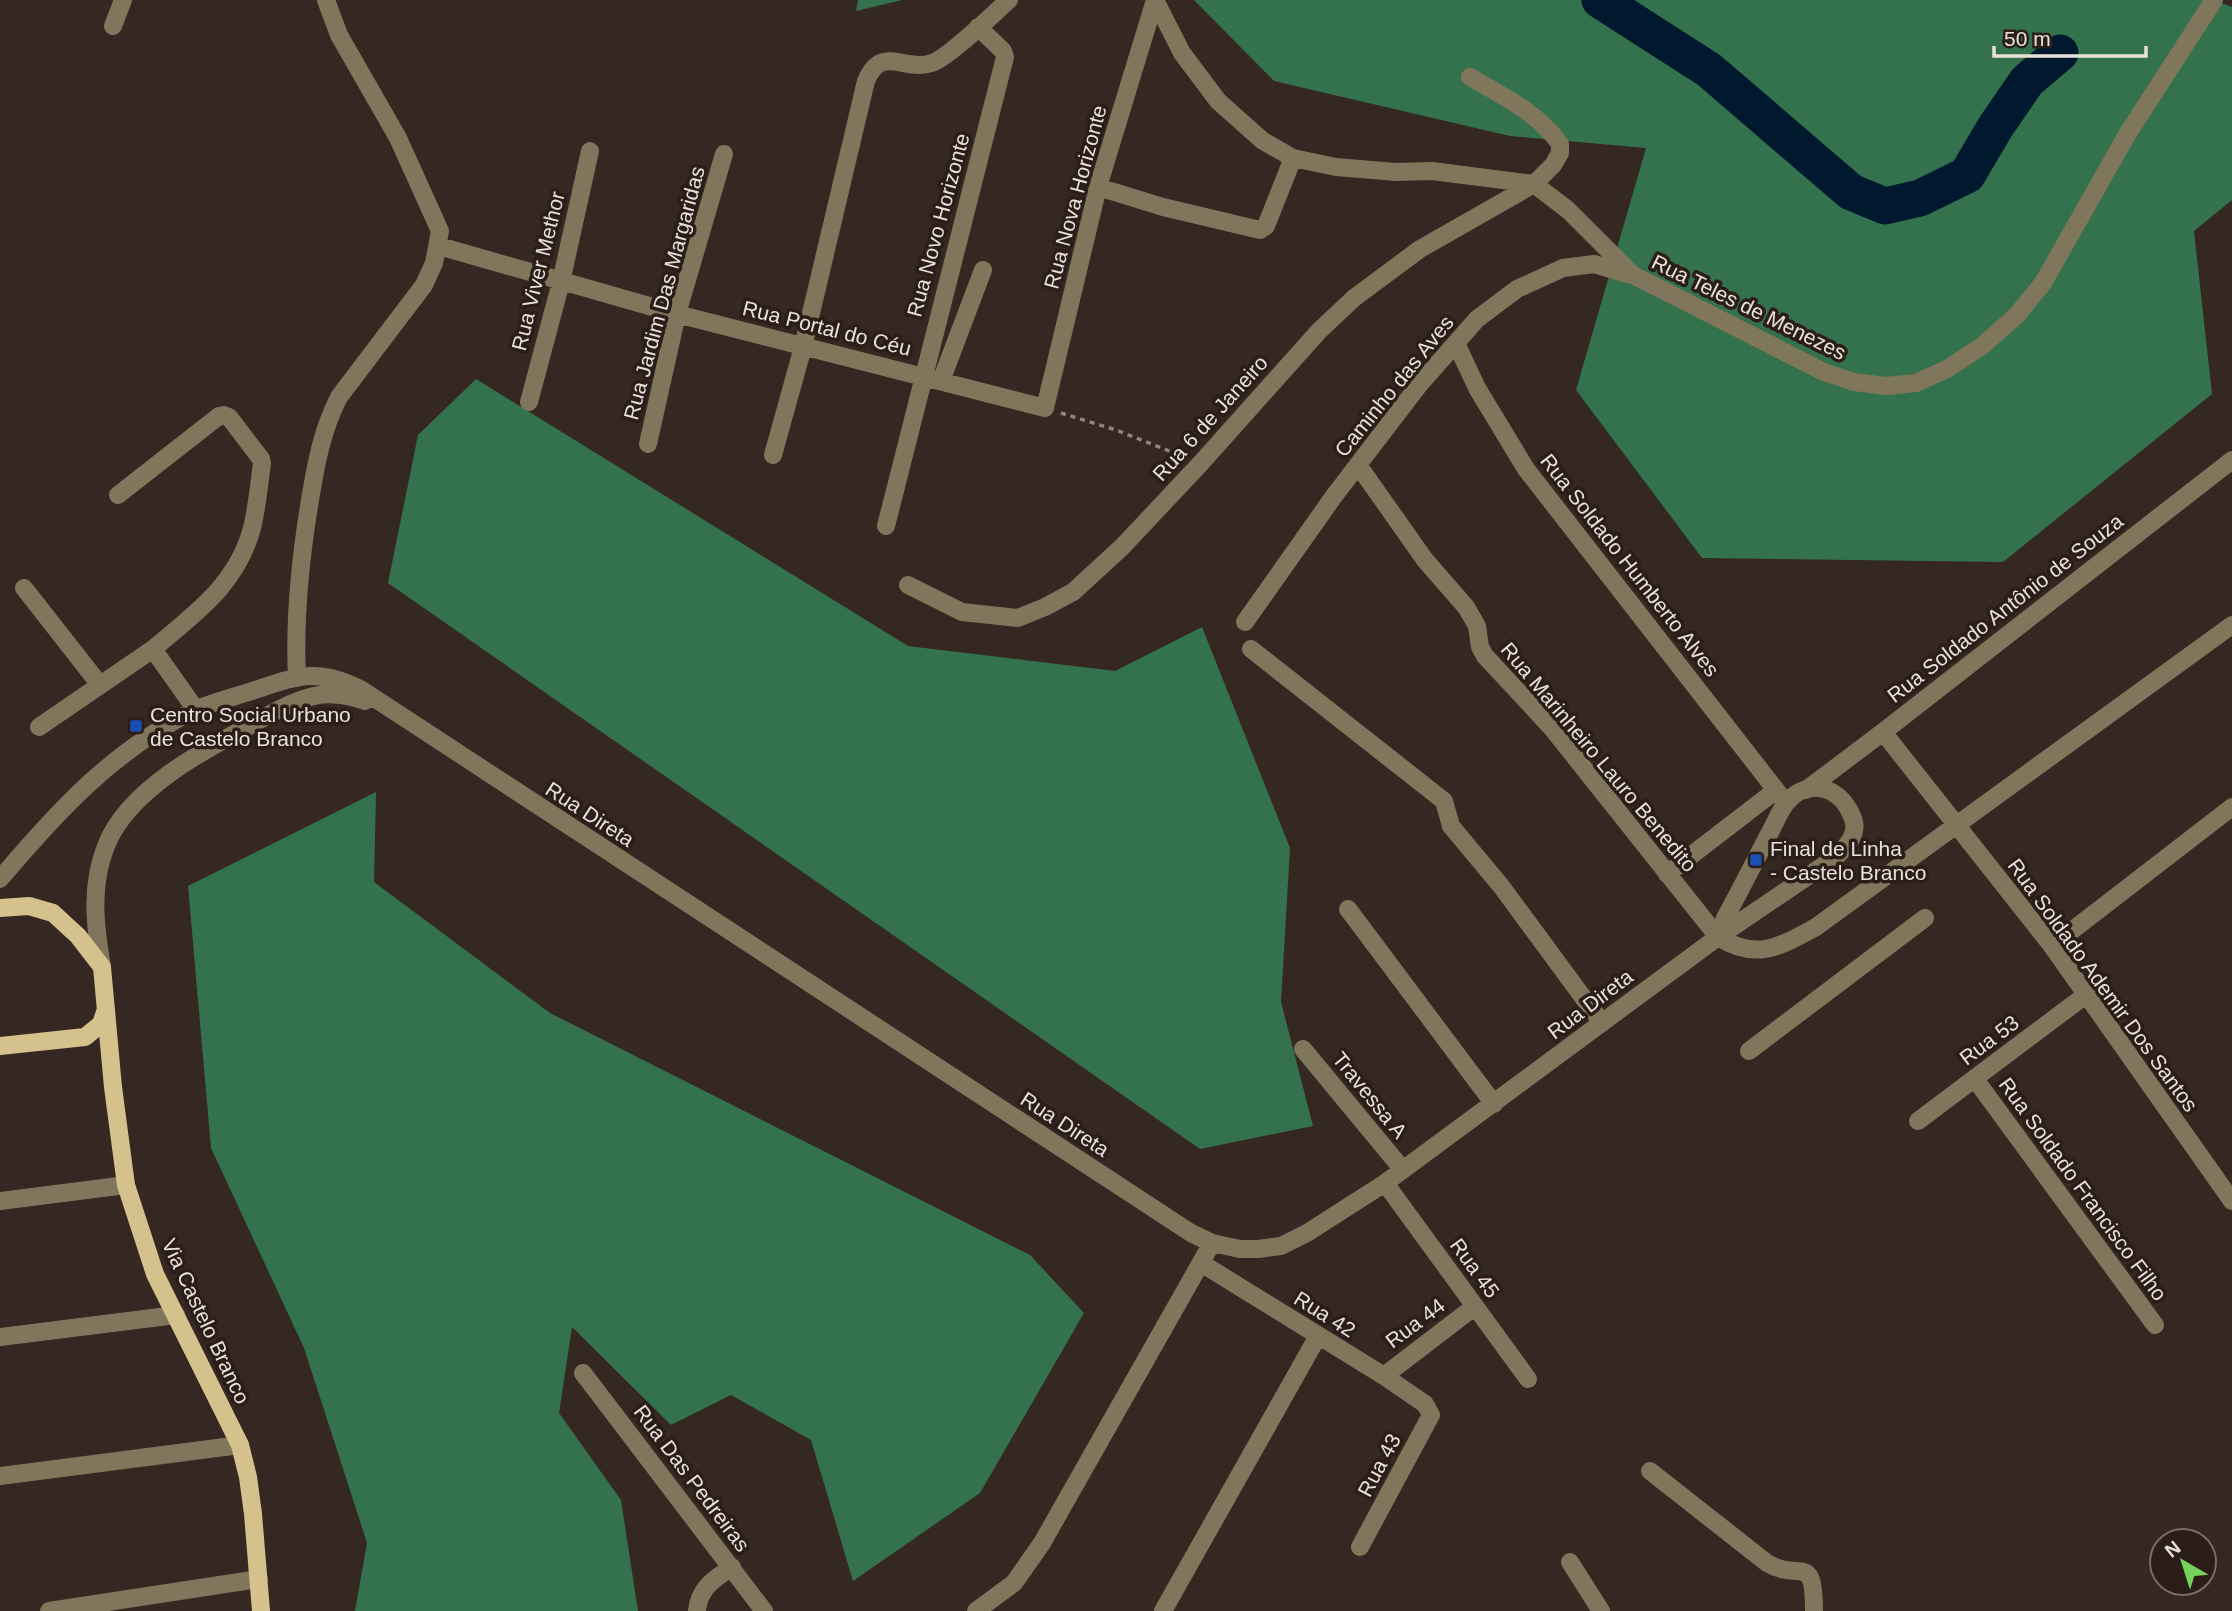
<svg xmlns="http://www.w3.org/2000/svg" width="2232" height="1611" font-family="Arial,sans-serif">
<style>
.forest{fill:#34724e}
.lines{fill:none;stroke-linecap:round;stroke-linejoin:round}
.river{stroke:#01192e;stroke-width:37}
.path{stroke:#8f847f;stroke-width:3.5;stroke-dasharray:5 5;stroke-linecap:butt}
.minor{stroke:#7f765c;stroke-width:18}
.major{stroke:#d5c18b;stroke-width:18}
.transit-dot{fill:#1a4fb4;stroke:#2b1e18;stroke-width:2.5}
.labels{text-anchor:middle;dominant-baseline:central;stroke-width:7;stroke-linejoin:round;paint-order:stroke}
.street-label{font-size:21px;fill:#eae1dd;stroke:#2b1e18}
.poi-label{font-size:21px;fill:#eae1dd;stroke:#2b1e18;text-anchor:start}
</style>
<rect width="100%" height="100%" fill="#352722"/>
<path class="forest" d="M 858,0 L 902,0 L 856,11 Z
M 1194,0 L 2214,0 L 2232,7 L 2232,200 L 2194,231 L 2212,394 L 2003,562 L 1702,558 L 1576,390 L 1646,148 L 1510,136 L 1274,81 Z
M 476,379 L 908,646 L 1115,671 L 1202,627 L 1290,848 L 1281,1002 L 1313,1126 L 1200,1149 L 388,583 L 418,435 Z
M 376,792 L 374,882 L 550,1013 L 1030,1255 L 1084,1313 L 980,1493 L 853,1581 L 811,1440 L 731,1395 L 671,1425 L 572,1327 L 559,1413 L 621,1500 L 638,1611 L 355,1611 L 367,1543 L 304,1348 L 211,1148 L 188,886 Z"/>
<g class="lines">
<path class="river" d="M 1600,0 L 1709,70 L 1851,192 L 1885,206 L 1920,198 L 1967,175 L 1996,126 L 2027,81 L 2060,53"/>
<path class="path" d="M 1061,413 L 1116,430 L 1182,456"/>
<path class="minor" d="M 1155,0 L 1182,53 L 1218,101 L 1263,141 L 1293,158 L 1336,167 L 1396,172 L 1432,171 L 1534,184 L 1568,210 L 1633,275 L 1824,372 L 1854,382 L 1886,386 L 1916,383 L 1947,369 L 1982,346 L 2017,315 L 2043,283 L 2128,133 L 2214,0
M 113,26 L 123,0
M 1098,187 L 1163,207 L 1260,230 L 1266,226 L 1293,158
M 439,246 L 677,314 L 1045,408 L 1098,187 L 1155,0
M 1456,343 L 1477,388 L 1526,469 L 1786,803
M 941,381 L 983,270
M 529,402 L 561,282 L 590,151
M 648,444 L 677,314 L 724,154
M 773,455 L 803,347 L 866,81 C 882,44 902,72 932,63 C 948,58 994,13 1009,0
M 1358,465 L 1425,560 L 1466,607 L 1477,626 L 1480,647 L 1485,656 L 1551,727 L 1718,937 C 1757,961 1779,947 1816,927 L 2232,625
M 118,495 L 219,416 L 224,415 L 229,417 L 261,459 L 262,463 C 259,485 257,508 252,528 C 237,585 194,614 153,649 L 196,710
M 886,526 L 1005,57 L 1003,51 L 978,27
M 908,585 L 962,612 L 1018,618 L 1045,607 L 1073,592 L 1122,547 L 1201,463 L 1319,331 L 1354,298 L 1420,249 L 1534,184 L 1553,165 L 1560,153 L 1560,144 C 1538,113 1503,96 1470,77
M 24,588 L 100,685
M 1245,622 L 1334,496 L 1419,385 L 1477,319 L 1517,289 L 1563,268 L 1594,264 L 1628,274
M 1251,649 L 1444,801 L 1451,826 L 1501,886 L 1602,1023
M 297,678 C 294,617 300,560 310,500 C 316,464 322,430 339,397 L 424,285 L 434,263 L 440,231 L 398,138 L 339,35 L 326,0
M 39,727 L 153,649
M 1883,732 L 2052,946 L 2232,1201
M 1806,790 L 1883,732 L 2232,460
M 1667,874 L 1775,791
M 0,879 C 56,813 113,750 193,711 C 210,703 230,698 249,692 C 295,677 316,666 362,690 L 1191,1233 L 1212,1243 L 1240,1249 L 1258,1249 L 1281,1246 L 1307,1233 L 1385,1183 L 1718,937 L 1836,857 C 1843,849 1853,841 1854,830 C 1856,823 1852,816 1849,810 C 1835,784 1805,780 1786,803 C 1779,812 1774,826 1768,836 C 1754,863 1740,891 1725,918 L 1718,937
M 1348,909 L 1494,1104
M 2052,946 L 2232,807
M 102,967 C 95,926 90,886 106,846 C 127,791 202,751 251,725 C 270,714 292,701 314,696 C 332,692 348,695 365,701
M 1303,1049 L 1403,1170
M 1749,1051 L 1925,918
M 1975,1079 L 2155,1325
M 1918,1121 L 2087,994
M 1385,1183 L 1528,1379
M 0,1201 L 126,1185
M 1201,1263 L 1384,1376 L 1425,1404 L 1431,1415 L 1360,1547
M 0,1337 L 176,1315
M 583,1373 L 764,1611
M 1384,1376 L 1474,1307
M 1650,1471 L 1767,1563 C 1801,1583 1814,1551 1814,1611
M 0,1476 L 240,1445
M 1570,1562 L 1601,1611
M 49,1611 L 259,1579
M 697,1611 C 699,1588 714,1579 732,1567
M 976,1611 L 1014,1583 L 1042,1543 L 1212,1243
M 1163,1611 L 1318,1336"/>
<path class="major" d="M 0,908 L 29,906 L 53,913 L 78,936 L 102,967 L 113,1087 L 126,1185 L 155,1274 L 240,1445 L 248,1477 L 253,1514 L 261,1611
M 0,1046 L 85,1037 L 101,1024 L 106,1009"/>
</g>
<g class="transit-dot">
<rect x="129" y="719" width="14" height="14" rx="3.5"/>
<rect x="1749" y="853" width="14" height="14" rx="3.5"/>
</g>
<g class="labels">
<g class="street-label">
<text transform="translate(1075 197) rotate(-75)">Rua Nova Horizonte</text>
<text transform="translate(938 225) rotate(-75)">Rua Novo Horizonte</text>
<text transform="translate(538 271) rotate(-76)">Rua Viver Methor</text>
<text transform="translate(664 293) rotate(-75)">Rua Jardim Das Margaridas</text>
<text transform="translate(1749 307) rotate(26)">Rua Teles de Menezes</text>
<text transform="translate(827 328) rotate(14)">Rua Portal do Céu</text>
<text transform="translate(1394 386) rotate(-51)">Caminho das Aves</text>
<text transform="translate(1210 418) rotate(-48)">Rua 6 de Janeiro</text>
<text transform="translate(1630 565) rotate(52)">Rua Soldado Humberto Alves</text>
<text transform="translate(2005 608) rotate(-38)">Rua Soldado Antônio de Souza</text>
<text transform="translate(1599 757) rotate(50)">Rua Marinheiro Lauro Benedito</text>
<text transform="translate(590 814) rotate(33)">Rua Direta</text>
<text transform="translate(2103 985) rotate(54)">Rua Soldado Ademir Dos Santos</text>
<text transform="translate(1590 1004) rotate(-37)">Rua Direta</text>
<text transform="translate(1989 1040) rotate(-37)">Rua 53</text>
<text transform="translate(1370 1095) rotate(51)">Travessa A</text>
<text transform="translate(1065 1124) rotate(33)">Rua Direta</text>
<text transform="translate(2083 1189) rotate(54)">Rua Soldado Francisco Filho</text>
<text transform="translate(1475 1268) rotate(54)">Rua 45</text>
<text transform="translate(1325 1314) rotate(32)">Rua 42</text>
<text transform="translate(206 1321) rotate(65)">Via Castelo Branco</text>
<text transform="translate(1415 1323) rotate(-37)">Rua 44</text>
<text transform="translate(1379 1465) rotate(-62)">Rua 43</text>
<text transform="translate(692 1478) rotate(53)">Rua Das Pedreiras</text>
</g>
<g class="poi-label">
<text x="150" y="714">Centro Social Urbano<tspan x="150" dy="24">de Castelo Branco</tspan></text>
<text x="1770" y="848">Final de Linha<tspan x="1770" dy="24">- Castelo Branco</tspan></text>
</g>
</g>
<g transform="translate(2183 1562) rotate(321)"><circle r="33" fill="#2b1e18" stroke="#776c67" stroke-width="2"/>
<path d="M0-5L12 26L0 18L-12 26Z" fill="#76d25a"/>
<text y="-10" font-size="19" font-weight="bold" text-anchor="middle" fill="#eae1dd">N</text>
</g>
<path d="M1994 46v10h152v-10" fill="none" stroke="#eae1dd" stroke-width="3.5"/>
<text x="2004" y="46" font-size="21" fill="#eae1dd" stroke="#2b1e18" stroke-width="5" paint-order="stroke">50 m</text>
</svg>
